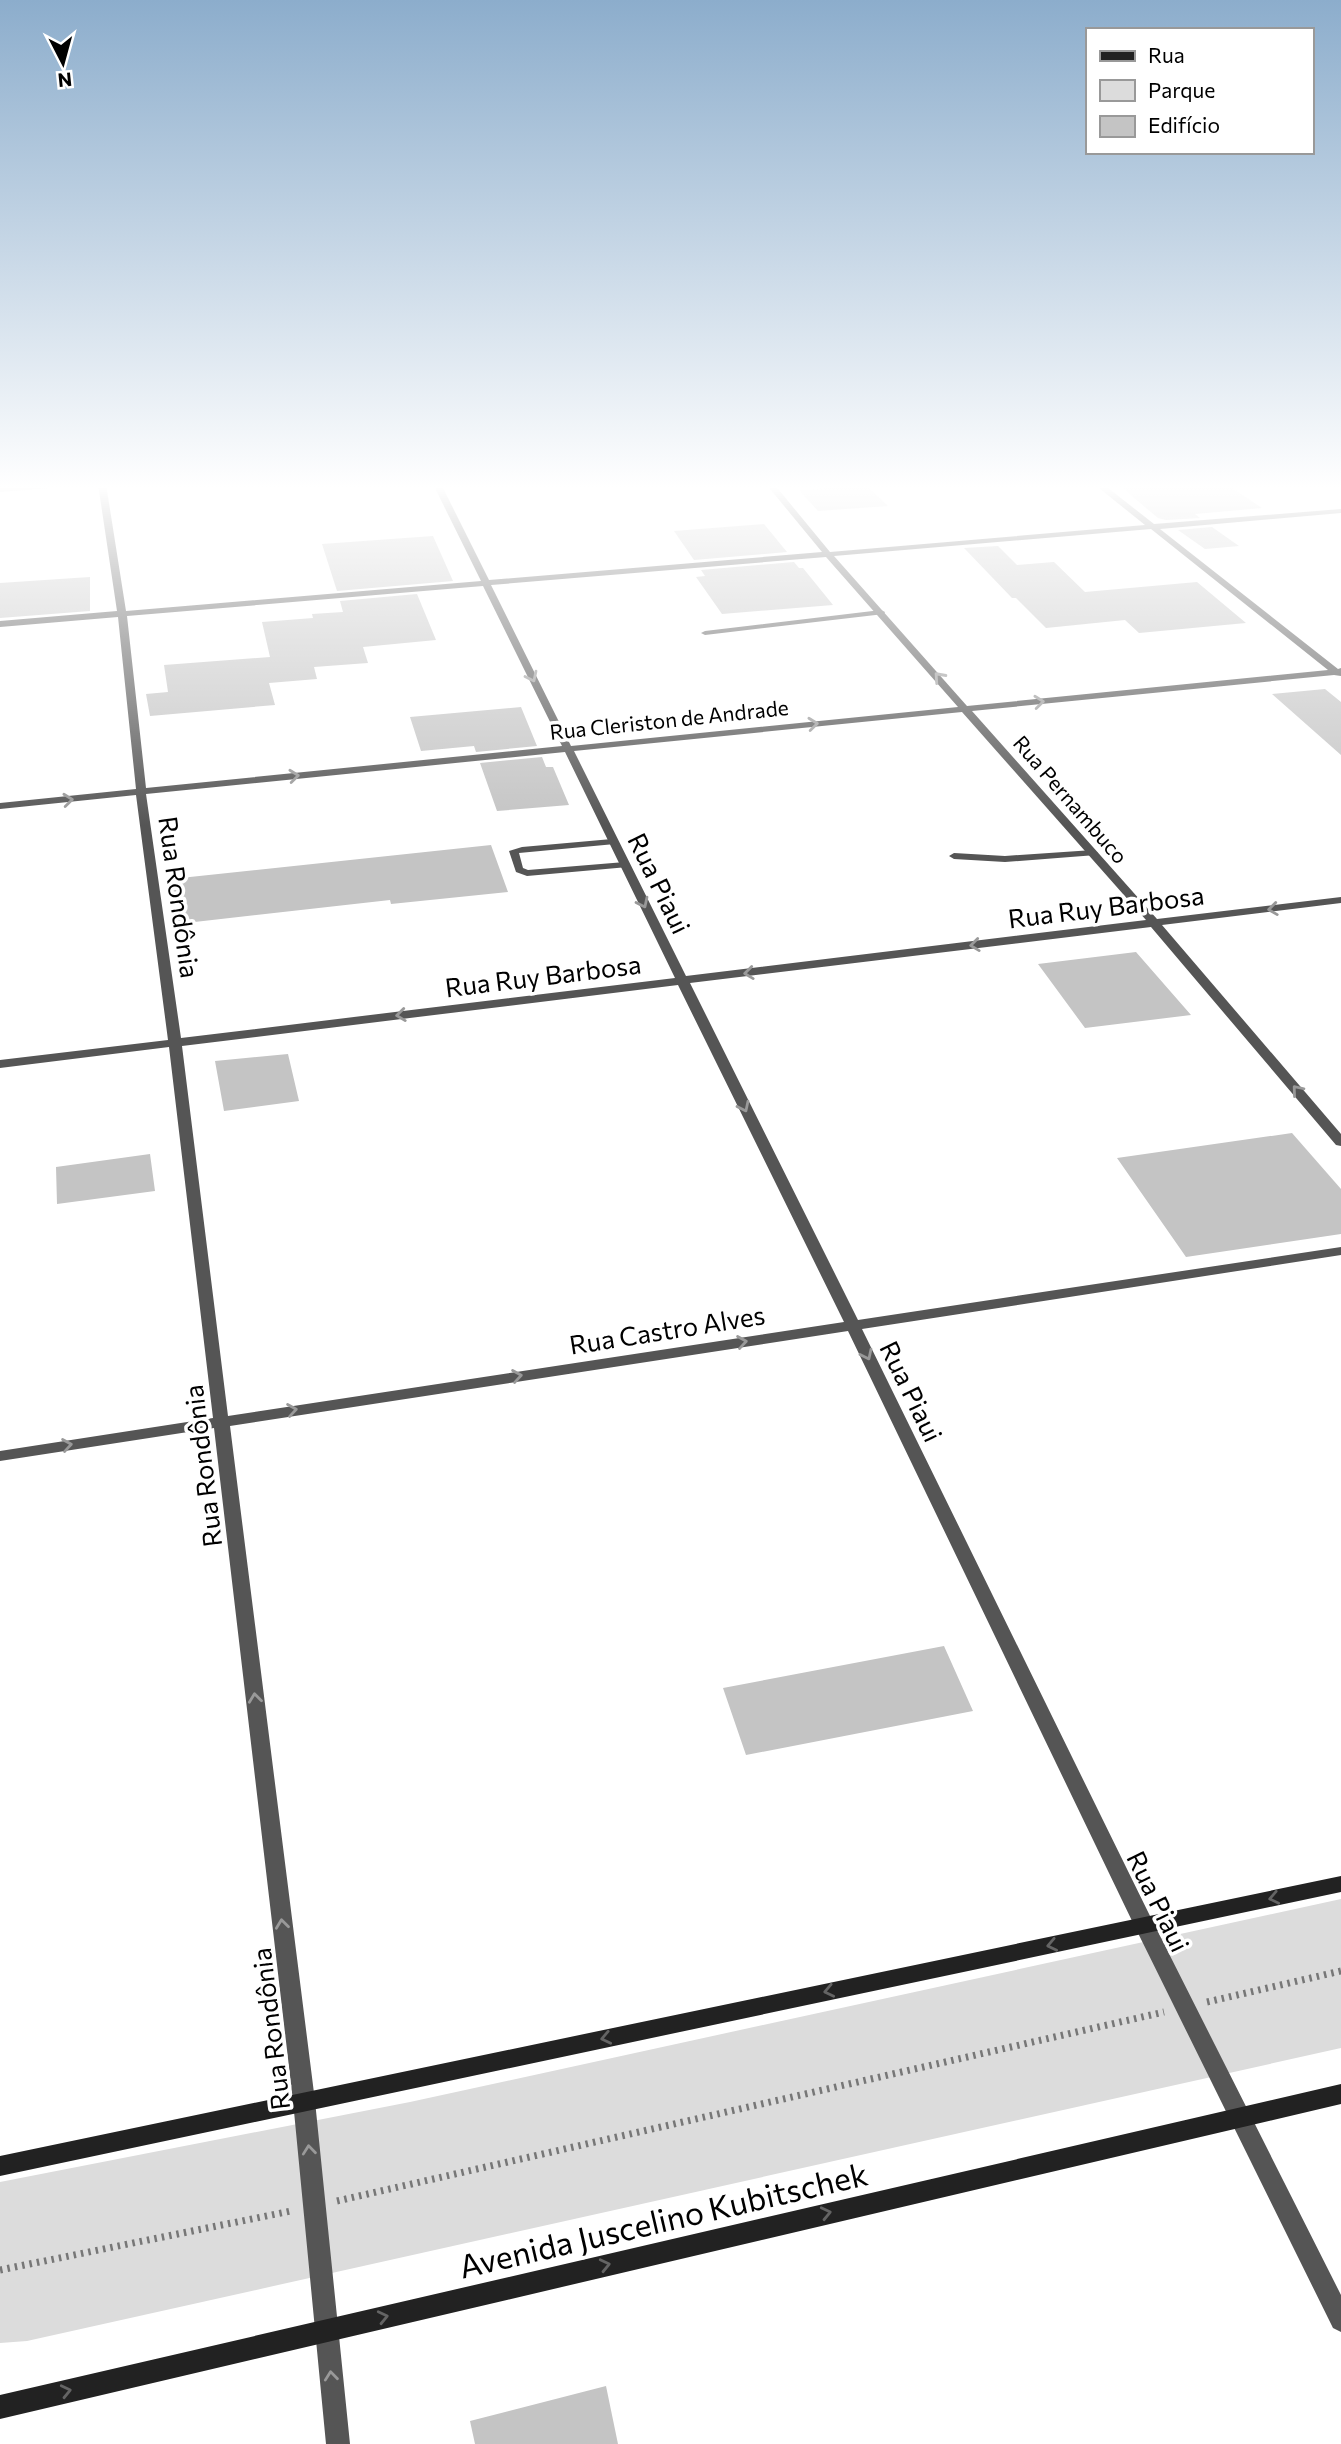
<svg xmlns="http://www.w3.org/2000/svg" width="1341" height="2444" font-family="Commissioner,sans-serif">
<style>
.green{fill:#dcdcdc}
.building{fill:#c4c4c4}
.lines{fill:none;stroke-linecap:round;stroke-linejoin:round}
.path{stroke:#777;stroke-width:7;stroke-dasharray:2.5 5;stroke-linecap:butt}
.service{fill:#555;fill-rule:evenodd}
.minor{fill:#555;fill-rule:evenodd}
.secondary{fill:#222;fill-rule:evenodd}
.oneway{stroke:#999}
.oneway2{stroke:#646464}
.labels{text-anchor:middle;dominant-baseline:central;stroke-width:7;stroke-linejoin:round;paint-order:stroke}
.far-street-label{font-size:21px;fill:#000;stroke:#fff}
.street-label{font-size:26px;fill:#000;stroke:#fff}
.near-street-label{font-size:32px;fill:#000;stroke:#fff}
</style>
<rect width="100%" height="100%" fill="#fff"/>
<path class="green" d="M 1341,1899 L 1341,2048 L 27,2341 L 0,2343 L 0,2182 L 410,2102 Z"/>
<path class="building" d="M 1150,484 L 1226,484 L 1262,508 L 1195,514 L 1200,518 L 1166,520 L 1158,518 L 1120,486 Z
M 866,485 L 888,506 L 818,511 L 799,490 Z
M 764,524 L 787,552 L 694,560 L 674,531 Z
M 1212,527 L 1239,546 L 1205,549 L 1178,530 Z
M 433,536 L 453,581 L 337,591 L 322,544 Z
M 998,546 L 1017,565 L 1054,562 L 1085,592 L 1197,582 L 1246,623 L 1139,633 L 1125,620 L 1046,628 L 1016,598 L 1012,598 L 964,548 Z
M 794,562 L 799,568 L 803,568 L 833,605 L 722,614 L 696,577 L 705,576 L 701,570 Z
M 90,577 L 90,611 L 0,618 L 0,583 Z
M 417,594 L 436,640 L 363,647 L 368,663 L 314,667 L 317,679 L 269,683 L 275,705 L 150,716 L 146,694 L 168,692 L 164,665 L 270,657 L 262,622 L 313,618 L 312,614 L 343,612 L 340,601 Z
M 1325,689 L 1341,702 L 1341,755 L 1272,694 Z
M 521,707 L 537,746 L 476,752 L 474,746 L 421,751 L 410,717 Z
M 542,757 L 546,767 L 553,767 L 569,805 L 497,811 L 480,763 Z
M 491,845 L 508,892 L 391,904 L 390,900 L 177,924 L 171,879 Z
M 1136,952 L 1191,1015 L 1085,1028 L 1038,964 Z
M 288,1054 L 299,1101 L 224,1111 L 215,1061 Z
M 1292,1133 L 1341,1189 L 1341,1234 L 1186,1257 L 1117,1158 Z
M 150,1154 L 155,1191 L 57,1204 L 56,1167 Z
M 944,1646 L 973,1711 L 746,1755 L 723,1688 Z
M 606,2386 L 618,2444 L 475,2444 L 470,2421 Z"/>
<g class="lines">
<path class="path" d="M 1207,2002 L 1341,1971
M 337,2201 L 1164,2012
M 0,2270 L 291,2211"/>
<path class="service" d="M 881,610 L 885,612 L 884,614 L 705,635 L 701,633 L 705,631 Z
M 612,839 L 615,840 L 615,844 L 519,853 L 523,868 L 528,870 L 625,862 L 630,865 L 628,867 L 527,876 L 516,872 L 509,851 L 522,847 Z
M 1093,850 L 1098,853 L 1096,855 L 1005,862 L 954,859 L 949,856 L 954,853 L 1005,856 Z"/>
<path class="minor" d="M 48,484 L 80,484 L 76,486 L 0,492 L 0,488 Z
M 98,484 L 106,484 L 126,611 L 481,581 L 433,484 L 441,484 L 489,580 L 822,552 L 766,484 L 774,484 L 830,552 L 1145,525 L 1094,484 L 1103,484 L 1154,524 L 1341,509 L 1341,513 L 1160,529 L 1338,669 L 1341,668 L 1341,676 L 1334,675 L 972,711 L 1157,919 L 1341,897 L 1341,903 L 1162,925 L 1341,1134 L 1341,1146 L 1336,1145 L 1151,927 L 690,983 L 858,1320 L 1341,1247 L 1341,1255 L 862,1329 L 1152,1920 L 1341,2295 L 1341,2332 L 1333,2328 L 1134,1925 L 848,1331 L 230,1426 L 315,2101 L 350,2444 L 326,2444 L 293,2101 L 214,1428 L 0,1461 L 0,1451 L 213,1418 L 169,1047 L 0,1068 L 0,1060 L 168,1040 L 136,795 L 0,809 L 0,803 L 136,789 L 118,617 L 0,627 L 0,621 L 117,611 ZM 1151,529 L 1328,670 L 967,706 L 834,556 ZM 826,557 L 958,707 L 571,746 L 491,585 ZM 483,586 L 562,746 L 146,788 L 127,616 ZM 962,712 L 1146,920 L 686,976 L 574,751 ZM 565,752 L 675,978 L 181,1038 L 146,794 ZM 678,985 L 844,1322 L 228,1416 L 182,1046 Z"/>
<path class="secondary" d="M 1341,1876 L 1341,1892 L 0,2176 L 0,2156 Z
M 1341,2084 L 1341,2104 L 0,2419 L 0,2395 Z"/>
</g>
<defs><path id="oneway-chevron" d="M-2-3.5L2.5 0L-2 3.5" fill="none" stroke-width="1.6" stroke-linecap="round" stroke-linejoin="round" transform="scale(1.75)"/></defs>
<g class="oneway">
<use href="#oneway-chevron" transform="translate(532 677) rotate(64)"/>
<use href="#oneway-chevron" transform="translate(939 677) rotate(-132)"/>
<use href="#oneway-chevron" transform="translate(1039 702) rotate(-6)"/>
<use href="#oneway-chevron" transform="translate(813 724) rotate(-6)"/>
<use href="#oneway-chevron" transform="translate(294 776) rotate(-6)"/>
<use href="#oneway-chevron" transform="translate(68 800) rotate(-6)"/>
<use href="#oneway-chevron" transform="translate(643 903) rotate(64)"/>
<use href="#oneway-chevron" transform="translate(1273 909) rotate(173)"/>
<use href="#oneway-chevron" transform="translate(975 945) rotate(173)"/>
<use href="#oneway-chevron" transform="translate(749 973) rotate(173)"/>
<use href="#oneway-chevron" transform="translate(401 1015) rotate(173)"/>
<use href="#oneway-chevron" transform="translate(1297 1090) rotate(-130)"/>
<use href="#oneway-chevron" transform="translate(744 1107) rotate(64)"/>
<use href="#oneway-chevron" transform="translate(742 1342) rotate(-9)"/>
<use href="#oneway-chevron" transform="translate(867 1355) rotate(64)"/>
<use href="#oneway-chevron" transform="translate(517 1376) rotate(-9)"/>
<use href="#oneway-chevron" transform="translate(292 1410) rotate(-9)"/>
<use href="#oneway-chevron" transform="translate(67 1445) rotate(-9)"/>
<use href="#oneway-chevron" transform="translate(255 1698) rotate(-97)"/>
<use href="#oneway-chevron" transform="translate(282 1924) rotate(-97)"/>
<use href="#oneway-chevron" transform="translate(309 2150) rotate(-96)"/>
<use href="#oneway-chevron" transform="translate(331 2376) rotate(-96)"/>
</g>
<g class="oneway2">
<use href="#oneway-chevron" transform="translate(1274 1898) rotate(168)"/>
<use href="#oneway-chevron" transform="translate(1052 1945) rotate(168)"/>
<use href="#oneway-chevron" transform="translate(829 1991) rotate(168)"/>
<use href="#oneway-chevron" transform="translate(606 2038) rotate(168)"/>
<use href="#oneway-chevron" transform="translate(826 2213) rotate(-13)"/>
<use href="#oneway-chevron" transform="translate(605 2265) rotate(-13)"/>
<use href="#oneway-chevron" transform="translate(383 2317) rotate(-13)"/>
<use href="#oneway-chevron" transform="translate(66 2391) rotate(-13)"/>
</g>
<linearGradient id="sky" x2="0" y2="1"><stop stop-color="#8cadcc"/><stop offset="0.59" stop-color="#fff"/><stop offset="1" stop-color="#fff" stop-opacity="0"/></linearGradient>
<rect width="1341" height="826" fill="url(#sky)"/>
<g class="labels">
<g class="far-street-label">
<text transform="translate(669 719) rotate(-6)">Rua Cleriston de Andrade</text>
<text transform="translate(1071 799) rotate(49)">Rua Pernambuco</text>
</g>
<g class="street-label">
<text transform="translate(660 883) rotate(64)">Rua Piaui</text>
<text transform="translate(180 897) rotate(82)">Rua Rondônia</text>
<text transform="translate(1106 906) rotate(-7)">Rua Ruy Barbosa</text>
<text transform="translate(543 975) rotate(-7)">Rua Ruy Barbosa</text>
<text transform="translate(667 1329) rotate(-9)">Rua Castro Alves</text>
<text transform="translate(912 1391) rotate(64)">Rua Piaui</text>
<text transform="translate(202 1466) rotate(-97)">Rua Rondônia</text>
<text transform="translate(1159 1901) rotate(64)">Rua Piaui</text>
<text transform="translate(270 2029) rotate(-97)">Rua Rondônia</text>
</g>
<g class="near-street-label">
<text transform="translate(663 2219) rotate(-13)">Avenida Juscelino Kubitschek</text>
</g>
</g>
<rect x="1086" y="28" width="228" height="126" fill="#ffffff" stroke="#999999" stroke-width="2"/>
<rect x="1100" y="51" width="35" height="10" fill="#222222" stroke="#999999" stroke-width="2"/>
<text x="1148" y="63" font-size="21" fill="#000000">Rua</text>
<rect x="1100" y="80" width="35" height="21" fill="#dcdcdc" stroke="#999999" stroke-width="2"/>
<text x="1148" y="98" font-size="21" fill="#000000">Parque</text>
<rect x="1100" y="116" width="35" height="21" fill="#c4c4c4" stroke="#999999" stroke-width="2"/>
<text x="1148" y="133" font-size="21" fill="#000000">Edifício</text>
<g transform="translate(63 63) rotate(174)" stroke="#ffffff" stroke-width="5" paint-order="stroke">
<path d="M0-5L12 26L0 18L-12 26Z" fill="#000000"/>
<text y="-10" font-size="19" font-weight="bold" text-anchor="middle" fill="#000000">N</text>
</g>
</svg>
